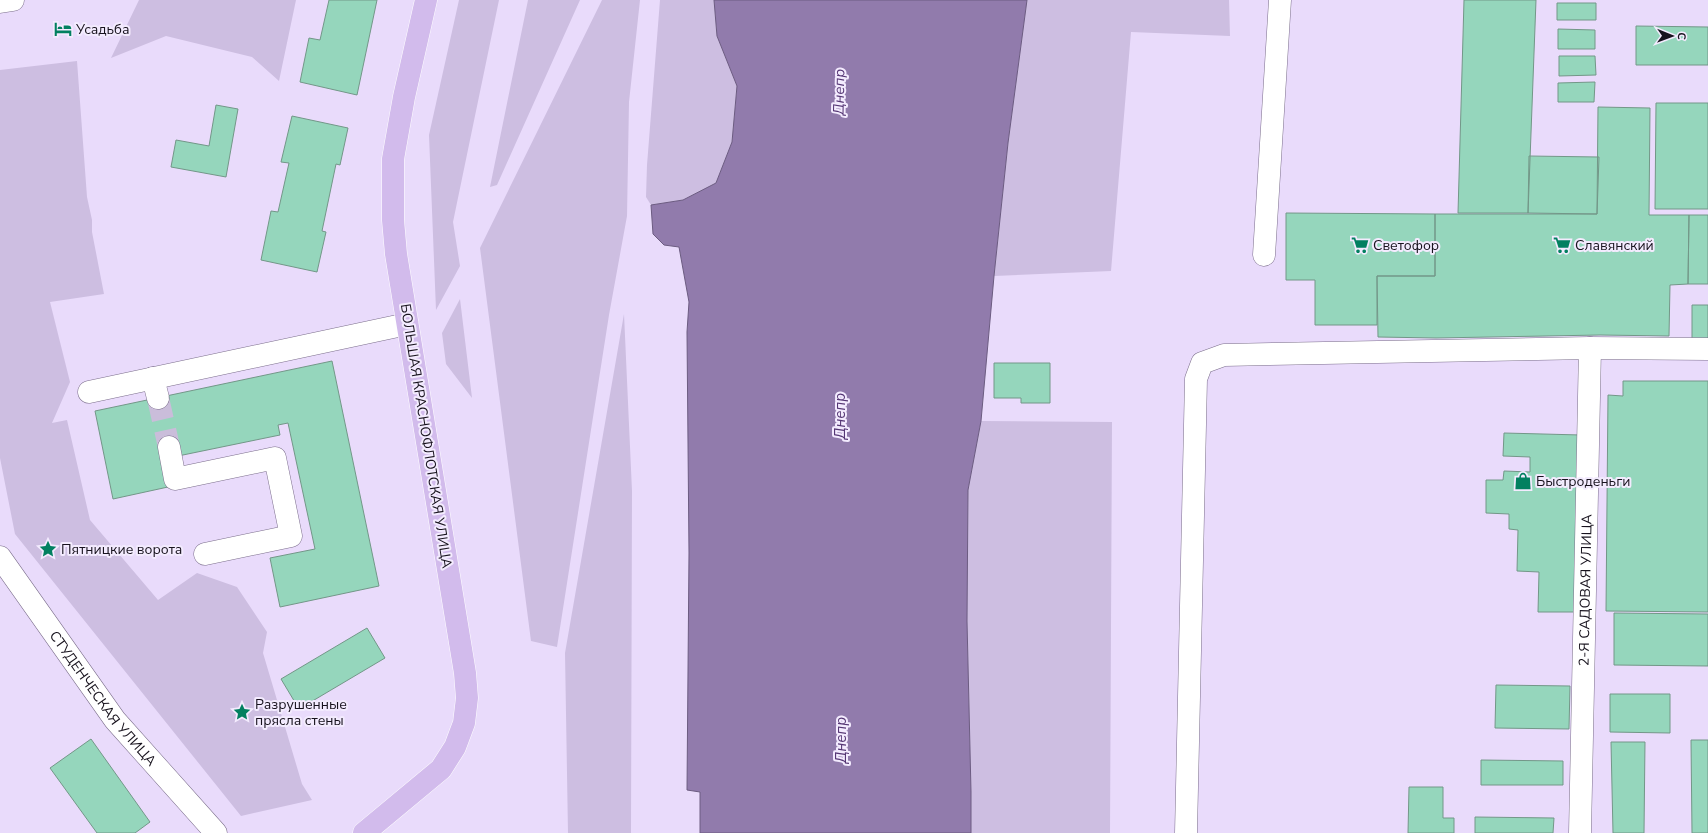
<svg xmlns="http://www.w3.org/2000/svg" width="1708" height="833" font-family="'Nunito Sans',sans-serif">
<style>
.green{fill:#cdbee1}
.water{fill:#917bac;stroke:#6c5c81}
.building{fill:#95d6bc;stroke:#739788}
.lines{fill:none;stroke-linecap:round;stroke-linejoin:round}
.minor-tunnel{stroke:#cabdda;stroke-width:22;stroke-dasharray:22 11;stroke-linecap:butt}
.minor-casing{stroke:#7b6e8b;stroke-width:23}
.major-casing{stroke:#fff;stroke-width:23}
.minor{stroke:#fff;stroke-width:22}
.major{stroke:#d2bbec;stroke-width:22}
.labels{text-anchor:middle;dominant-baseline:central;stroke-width:4;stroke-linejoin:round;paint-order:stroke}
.poi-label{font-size:14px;fill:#17121d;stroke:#f3ebfe;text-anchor:start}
.street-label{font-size:14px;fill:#17121d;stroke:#f3ebfe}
.water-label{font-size:15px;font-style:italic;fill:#553674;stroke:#f3ebfe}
</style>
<rect width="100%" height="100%" fill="#e9dbfb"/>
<path class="green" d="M 139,0 L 296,0 L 279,81 L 252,57 L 166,36 L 111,58 Z
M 459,0 L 499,0 L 453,222 L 460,266 L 436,310 L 429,135 Z
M 528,0 L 580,0 L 497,185 L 490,187 Z
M 602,0 L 640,0 L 629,102 L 627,216 L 609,315 L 557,647 L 531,641 L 480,248 Z
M 660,0 L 714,0 L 717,36 L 737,86 L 732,142 L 716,183 L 683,200 L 651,205 L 646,197 L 647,165 Z
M 1027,0 L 1229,0 L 1230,36 L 1131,32 L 1111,271 L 994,276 L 1008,143 Z
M 77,61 L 87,197 L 92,220 L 92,232 L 104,294 L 50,302 L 70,382 L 52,423 L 67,420 L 90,520 L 158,600 L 197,573 L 237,587 L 267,632 L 263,653 L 302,784 L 312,800 L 241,816 L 15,534 L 0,458 L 0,70 Z
M 460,299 L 472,398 L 446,364 L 442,333 Z
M 624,314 L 632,491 L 631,833 L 568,833 L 565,653 Z
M 981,421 L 1112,422 L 1110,833 L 971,833 L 971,792 L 967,621 L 968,490 Z"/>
<path class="water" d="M 714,0 L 1027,0 L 1008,143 L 994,276 L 981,421 L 968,490 L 967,621 L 971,792 L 971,833 L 700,833 L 700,792 L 687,790 L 689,553 L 687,332 L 689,302 L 679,247 L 664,245 L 653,234 L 651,205 L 683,200 L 716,183 L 732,142 L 737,86 L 717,36 Z"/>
<path class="building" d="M 329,0 L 377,0 L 357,95 L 300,82 L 309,38 L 320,40 Z
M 1464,0 L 1536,0 L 1528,213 L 1458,213 Z
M 1557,3 L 1596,3 L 1596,20 L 1557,20 Z
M 1636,26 L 1708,27 L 1708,65 L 1636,65 Z
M 1558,29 L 1595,30 L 1595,49 L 1558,49 Z
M 1559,56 L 1595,56 L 1596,75 L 1559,76 Z
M 1595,82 L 1594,102 L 1558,102 L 1558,83 Z
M 1656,103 L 1708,103 L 1708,209 L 1655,209 Z
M 216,105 L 238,109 L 226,177 L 171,167 L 176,140 L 209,146 Z
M 1598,107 L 1650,108 L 1649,215 L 1689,215 L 1688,284 L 1670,285 L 1669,336 L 1600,335 L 1436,338 L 1378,337 L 1377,276 L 1435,276 L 1435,214 L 1597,214 Z
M 292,116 L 348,128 L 340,165 L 336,164 L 322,231 L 326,232 L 317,272 L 261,260 L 271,211 L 278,212 L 289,163 L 281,162 Z
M 1529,156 L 1599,157 L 1597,214 L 1528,213 Z
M 1286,213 L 1435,214 L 1435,276 L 1377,276 L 1377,325 L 1315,325 L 1315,280 L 1286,280 Z
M 1689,215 L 1708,215 L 1708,284 L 1688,284 Z
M 1692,305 L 1708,305 L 1708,342 L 1692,342 Z
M 332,361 L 379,586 L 280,607 L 270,558 L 315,549 L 288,423 L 278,425 L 280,435 L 178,456 L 160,449 L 168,487 L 113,499 L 95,411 Z
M 994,363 L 1050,363 L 1050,403 L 1021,403 L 1021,398 L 994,398 Z
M 1623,381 L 1708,381 L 1708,612 L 1606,611 L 1608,395 L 1623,396 Z
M 1504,433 L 1581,435 L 1577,612 L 1538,612 L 1539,572 L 1517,571 L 1518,530 L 1509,529 L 1509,514 L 1486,513 L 1486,480 L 1503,480 L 1504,471 L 1530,472 L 1530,457 L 1503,456 Z
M 1614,613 L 1708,614 L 1708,666 L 1614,665 Z
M 367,628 L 385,658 L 299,709 L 281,679 Z
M 1496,685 L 1570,686 L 1569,729 L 1495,728 Z
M 1610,694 L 1670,694 L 1670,733 L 1610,732 Z
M 91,739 L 150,822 L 135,833 L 97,833 L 50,768 Z
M 1691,740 L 1708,740 L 1708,833 L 1692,833 Z
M 1611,742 L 1645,742 L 1644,833 L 1613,833 Z
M 1481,760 L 1563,761 L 1563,785 L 1481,785 Z
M 1409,787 L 1443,787 L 1443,818 L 1454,818 L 1454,833 L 1408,833 Z
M 1475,817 L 1554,818 L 1553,833 L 1475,833 Z"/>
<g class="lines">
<path class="minor-tunnel" d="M 158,398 L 169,447"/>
<g class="minor-casing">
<g id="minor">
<path d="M 0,2 L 13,0"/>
<path d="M 1264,255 L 1280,0"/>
<path d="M 153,378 L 158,398"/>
<path d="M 89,392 L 407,324"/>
<path d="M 169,447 L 175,479 L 275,458 L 291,536 L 205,554"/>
<path id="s1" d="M 0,557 L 115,720 L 216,833"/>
<path d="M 1186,833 L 1196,379 L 1202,363 L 1224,355 L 1590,348 L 1708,349"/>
<path id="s2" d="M 1580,833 L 1590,348"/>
</g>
</g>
<g class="major-casing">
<path id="major" d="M 364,833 L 441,769 L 455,747 L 464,723 L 467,698 L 465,673 L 396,254 L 393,220 L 393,159 L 404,97 L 426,0"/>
</g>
<use href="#minor" class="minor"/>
<use href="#major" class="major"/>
</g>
<defs>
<g id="hotel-bare" transform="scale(1.38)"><path d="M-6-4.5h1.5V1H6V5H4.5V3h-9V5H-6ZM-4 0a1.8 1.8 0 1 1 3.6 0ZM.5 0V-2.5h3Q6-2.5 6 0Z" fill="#028060" stroke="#f3ebfe" stroke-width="2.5" paint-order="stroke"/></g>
<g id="supermarket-bare" transform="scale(1.38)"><path d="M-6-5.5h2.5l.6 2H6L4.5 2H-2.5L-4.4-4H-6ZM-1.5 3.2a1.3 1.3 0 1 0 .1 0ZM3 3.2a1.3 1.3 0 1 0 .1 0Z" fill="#028060" stroke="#f3ebfe" stroke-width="2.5" paint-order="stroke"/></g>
<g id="shop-bare" transform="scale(1.38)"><path d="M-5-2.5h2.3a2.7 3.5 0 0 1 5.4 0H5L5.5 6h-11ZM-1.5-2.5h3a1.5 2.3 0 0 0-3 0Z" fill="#028060" stroke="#f3ebfe" stroke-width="2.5" paint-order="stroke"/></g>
<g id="sight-bare" transform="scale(1.38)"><path d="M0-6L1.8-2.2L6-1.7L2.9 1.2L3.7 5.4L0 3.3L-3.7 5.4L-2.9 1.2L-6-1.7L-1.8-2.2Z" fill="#028060" stroke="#f3ebfe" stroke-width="2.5" paint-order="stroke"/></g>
</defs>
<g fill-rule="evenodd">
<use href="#hotel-bare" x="63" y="29"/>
<use href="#supermarket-bare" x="1360" y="245"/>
<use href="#supermarket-bare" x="1562" y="245"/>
<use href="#shop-bare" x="1523" y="481"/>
<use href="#sight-bare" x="48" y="549"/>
<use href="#sight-bare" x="242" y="712"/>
</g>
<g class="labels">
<g class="poi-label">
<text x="76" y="29">Усадьба</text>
<text x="1373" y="245">Светофор</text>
<text x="1575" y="245">Славянский</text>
<text x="1536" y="481">Быстроденьги</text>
<text x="61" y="549">Пятницкие ворота</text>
<text x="255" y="704">Разрушенные<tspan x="255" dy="16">прясла стены</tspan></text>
</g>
<g class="street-label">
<text transform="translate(426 436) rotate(81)">БОЛЬШАЯ КРАСНОФЛОТСКАЯ УЛИЦА</text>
<text stroke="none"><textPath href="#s2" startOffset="243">2-Я САДОВАЯ УЛИЦА</textPath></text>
<text stroke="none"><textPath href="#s1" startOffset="175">СТУДЕНЧЕСКАЯ УЛИЦА</textPath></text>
</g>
<g class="water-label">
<text transform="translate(839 92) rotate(-89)">Днепр</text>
<text transform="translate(840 416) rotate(-90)">Днепр</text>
<text transform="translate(841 740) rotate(-90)">Днепр</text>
</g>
</g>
<g transform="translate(1672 36) rotate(91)" stroke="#f3ebfe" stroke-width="3" paint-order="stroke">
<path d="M0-3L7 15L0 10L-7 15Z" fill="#17121d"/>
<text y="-6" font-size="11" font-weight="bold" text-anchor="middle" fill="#17121d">С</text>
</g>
</svg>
